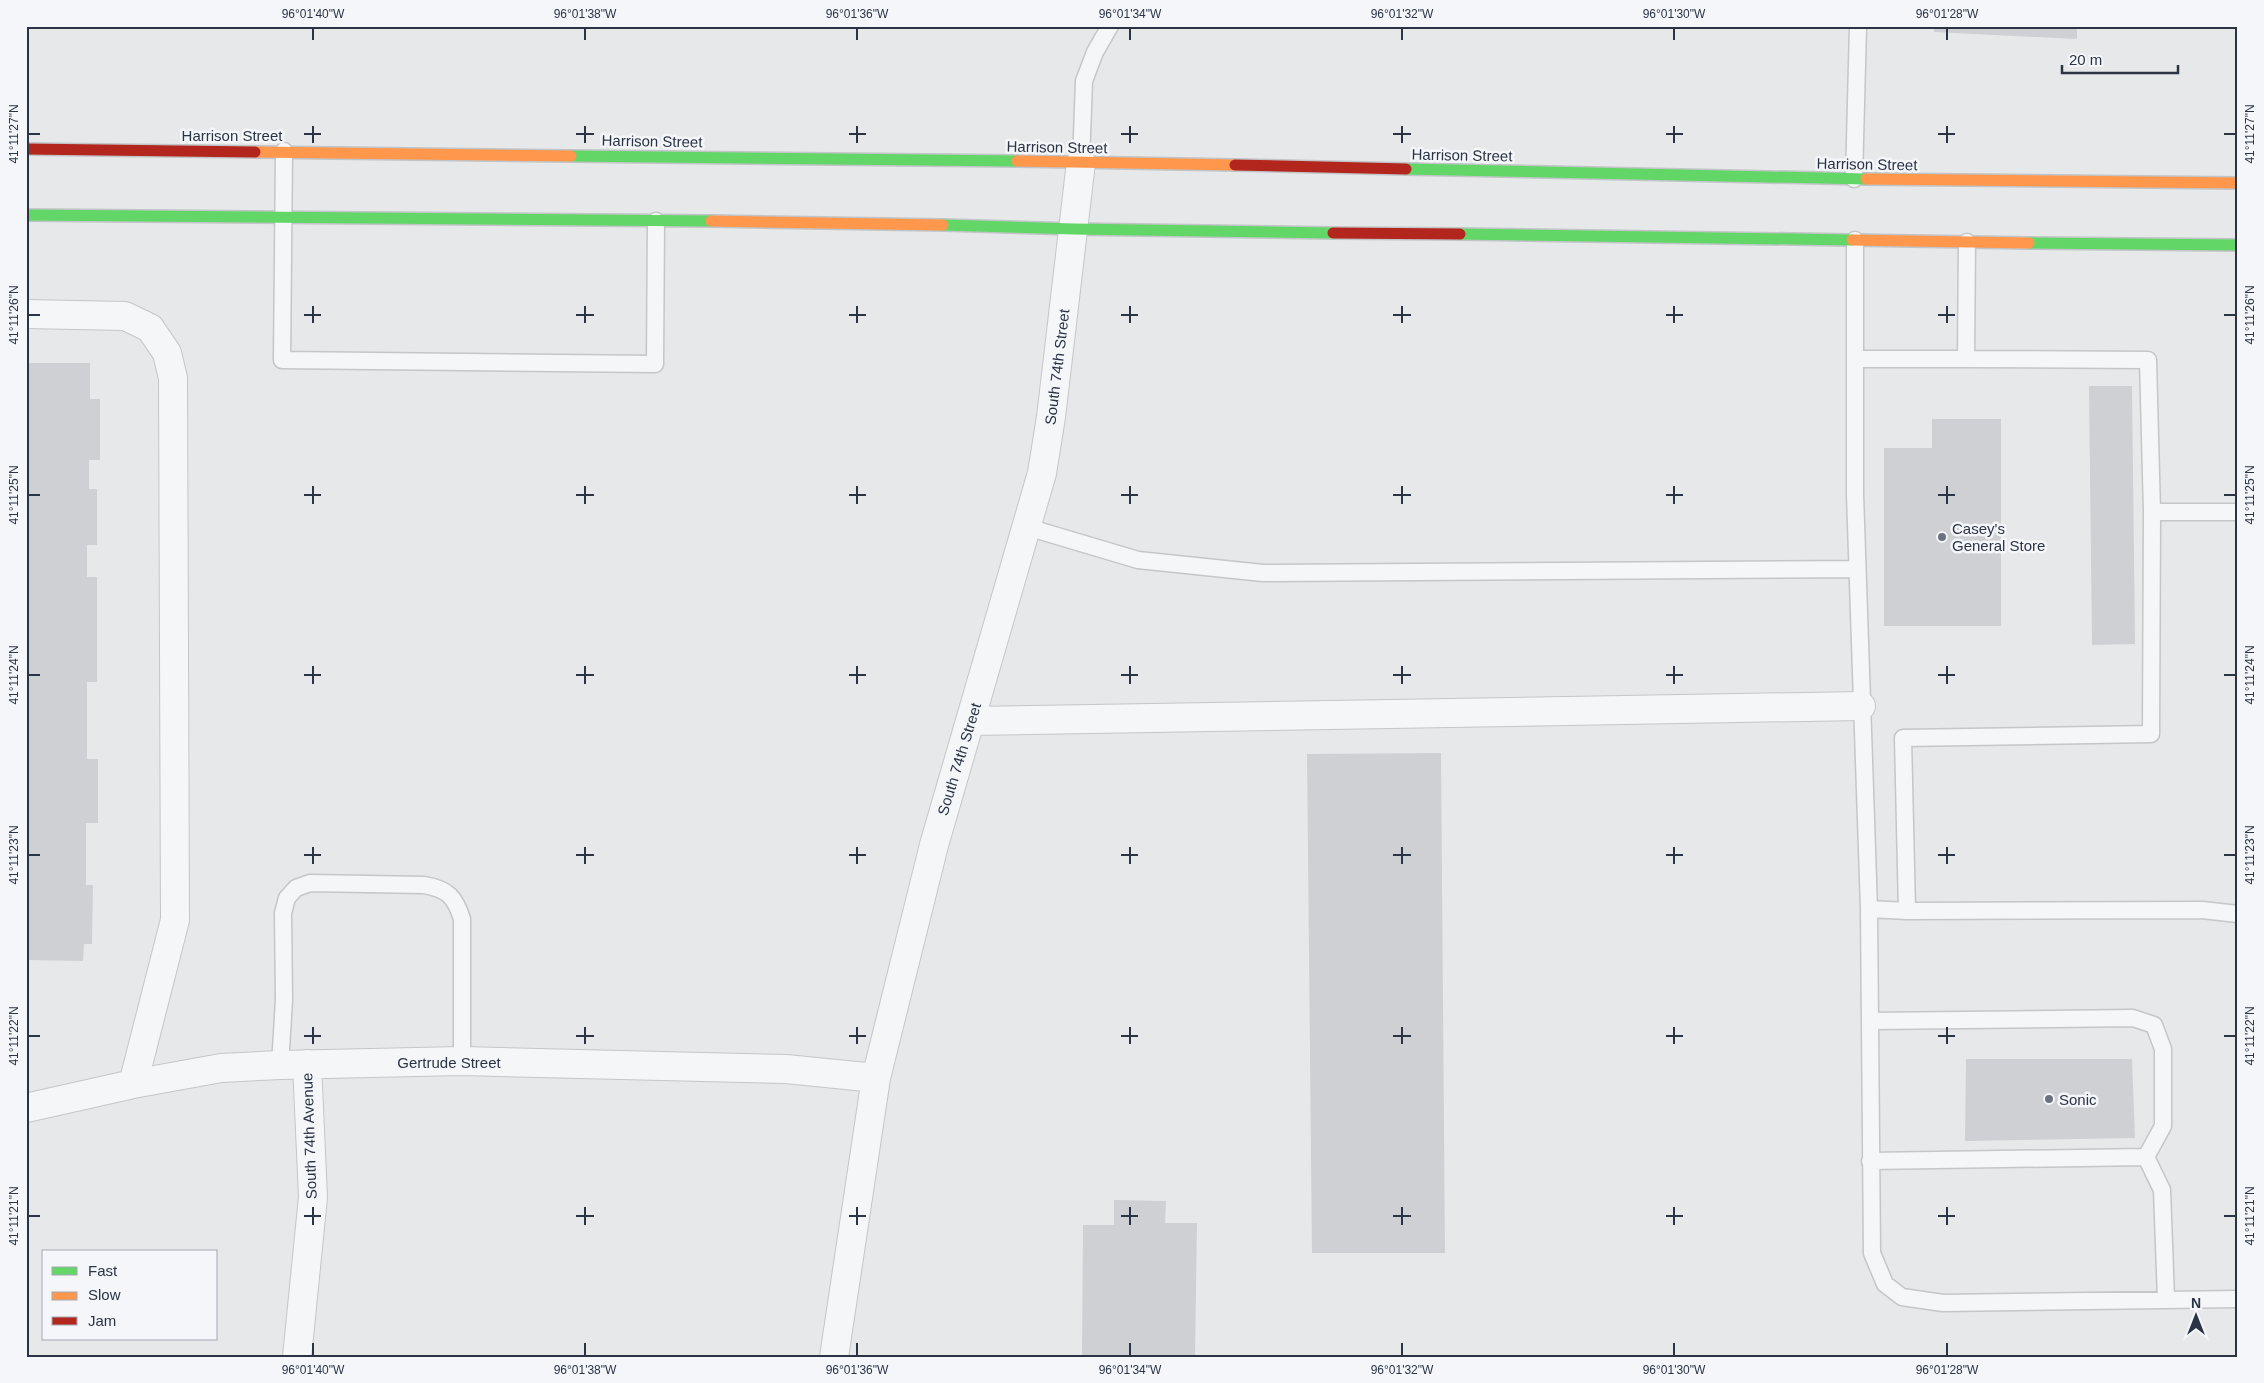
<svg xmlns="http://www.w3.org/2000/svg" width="2264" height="1383" font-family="Helvetica,sans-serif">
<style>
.building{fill:#ced0d3}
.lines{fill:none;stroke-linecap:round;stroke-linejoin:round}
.lane-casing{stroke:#c4c6c8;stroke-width:19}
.street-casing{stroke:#c4c6c8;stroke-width:30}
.fast-casing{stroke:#c2c5c8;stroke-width:14}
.slow-casing{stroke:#c2c5c8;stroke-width:14}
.jam-casing{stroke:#c2c5c8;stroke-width:14}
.lane{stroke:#f5f6f7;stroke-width:16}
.street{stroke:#f5f6f7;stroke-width:28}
.fast{stroke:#63d668;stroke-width:11}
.slow{stroke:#ff974d;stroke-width:11}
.jam{stroke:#b3261e;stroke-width:11}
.ticks{fill:none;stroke:#2b3445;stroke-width:2}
.poi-dot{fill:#6c737f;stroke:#f4f6f9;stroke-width:2}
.labels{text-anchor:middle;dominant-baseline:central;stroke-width:5;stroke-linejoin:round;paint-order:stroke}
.street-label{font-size:15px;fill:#2b3445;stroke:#f4f6f9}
.poi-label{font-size:15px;fill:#2b3445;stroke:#f4f6f9;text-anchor:start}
.neatline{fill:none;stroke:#2b3445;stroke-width:2}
.ticks-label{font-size:12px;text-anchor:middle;fill:#2b3445}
</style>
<rect width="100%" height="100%" fill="#e6e8ea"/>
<path class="building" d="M 1934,26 L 2077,26 L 2077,39 L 1934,32 Z
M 26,363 L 90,363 L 90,399 L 100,399 L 100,460 L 89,460 L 89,489 L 97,489 L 97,545 L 87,545 L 87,577 L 97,577 L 97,682 L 87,682 L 87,759 L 98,759 L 98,823 L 86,823 L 86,885 L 93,885 L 92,944 L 84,944 L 83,961 L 26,960 Z
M 2089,386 L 2132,386 L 2135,644 L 2092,645 Z
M 1932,419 L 2001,419 L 2001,626 L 1884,626 L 1884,448 L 1932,448 Z
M 1441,753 L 1445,1253 L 1312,1253 L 1307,754 Z
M 1966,1059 L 2132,1059 L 2135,1138 L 1965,1141 Z
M 1114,1200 L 1166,1201 L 1165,1223 L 1197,1223 L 1195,1357 L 1082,1357 L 1083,1225 L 1114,1225 Z"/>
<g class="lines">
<g class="lane-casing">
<path id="lane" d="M 284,151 L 282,360 L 655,364 L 656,221
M 1081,162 L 1084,81 L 1095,52 L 1110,26
M 1854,179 L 1858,26
M 1855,240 L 1855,494 L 1869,909 L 1872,1253 L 1885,1284 L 1902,1297 L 1943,1303 L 2238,1299
M 1967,242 L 1966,359 L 2148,360 L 2152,512 L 2238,512
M 1855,359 L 1966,359
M 1027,527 L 1138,560 L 1263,573 L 1857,569
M 1869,909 L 1907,911 L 2202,910 L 2238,914
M 1907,911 L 1903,738 L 2151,734 L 2152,512
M 280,1065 L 284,1000 L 283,913 L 287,898 L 296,888 L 310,883 L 424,885 C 448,889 455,897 462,919 L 462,1061
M 2146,1157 L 2162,1190 L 2166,1299
M 1870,1161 L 2146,1157 L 2163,1126 L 2163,1049 L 2154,1025 L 2133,1018 L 1871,1021"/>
</g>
<g class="street-casing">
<path id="street" d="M 26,314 L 125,316 L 150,328 L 167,353 L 173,378 L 175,920 L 133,1084
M 971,721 L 1861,706
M 26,1108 L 133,1084 L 221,1068 L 280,1065 L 462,1061 L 786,1069 L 876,1078
M 297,1357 L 313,1197 L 307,1064
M 834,1357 L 876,1078 L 934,845 L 1042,473 L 1051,417 L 1081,162"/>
</g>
<g class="fast-casing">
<path id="fast" d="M 571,156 L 1017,161
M 1406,169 L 1866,179
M 26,215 L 711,221
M 943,225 L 1073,229 L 1333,233
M 1460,234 L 1852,240
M 2029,243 L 2238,245"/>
</g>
<g class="slow-casing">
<path id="slow" d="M 255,152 L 571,156
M 1017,161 L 1235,165
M 1866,179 L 2238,183
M 711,221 L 943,225
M 1852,240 L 2029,243"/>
</g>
<g class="jam-casing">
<path id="jam" d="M 26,149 L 255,152
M 1235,165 L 1406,169
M 1333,233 L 1460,234"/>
</g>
<use href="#lane" class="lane"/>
<use href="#street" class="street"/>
<use href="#fast" class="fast"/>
<use href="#slow" class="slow"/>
<use href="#jam" class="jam"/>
</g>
<path class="ticks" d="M 313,28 L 313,40M 585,28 L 585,40M 857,28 L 857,40M 1130,28 L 1130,40M 1402,28 L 1402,40M 1674,28 L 1674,40M 1947,28 L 1947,40M 313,126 L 313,143M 585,126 L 585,143M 857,126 L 857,143M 1130,126 L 1130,143M 1402,126 L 1402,143M 1674,126 L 1674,143M 1947,126 L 1947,143M 28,134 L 40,134M 304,134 L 321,134M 576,134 L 594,134M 849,134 L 866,134M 1121,134 L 1138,134M 1393,134 L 1411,134M 1666,134 L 1683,134M 1938,134 L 1955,134M 2224,134 L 2236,134M 313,306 L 313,323M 585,306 L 585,323M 857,306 L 857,323M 1130,306 L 1130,323M 1402,306 L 1402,323M 1674,306 L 1674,323M 1947,306 L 1947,323M 28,315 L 40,315M 304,315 L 321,315M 576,315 L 594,315M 849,315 L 866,315M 1121,315 L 1138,315M 1393,315 L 1411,315M 1666,315 L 1683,315M 1938,315 L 1955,315M 2224,315 L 2236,315M 313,486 L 313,504M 585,486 L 585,504M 857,486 L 857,504M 1130,486 L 1130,504M 1402,486 L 1402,504M 1674,486 L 1674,504M 1947,486 L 1947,504M 28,495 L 40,495M 304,495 L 321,495M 576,495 L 594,495M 849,495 L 866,495M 1121,495 L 1138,495M 1393,495 L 1411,495M 1666,495 L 1683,495M 1938,495 L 1955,495M 2224,495 L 2236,495M 313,666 L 313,684M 585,666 L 585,684M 857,666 L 857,684M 1130,666 L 1130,684M 1402,666 L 1402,684M 1674,666 L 1674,684M 1947,666 L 1947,684M 28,675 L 40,675M 304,675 L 321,675M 576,675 L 594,675M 849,675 L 866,675M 1121,675 L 1138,675M 1393,675 L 1411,675M 1666,675 L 1683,675M 1938,675 L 1955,675M 2224,675 L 2236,675M 313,847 L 313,864M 585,847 L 585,864M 857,847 L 857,864M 1130,847 L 1130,864M 1402,847 L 1402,864M 1674,847 L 1674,864M 1947,847 L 1947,864M 28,855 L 40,855M 304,855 L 321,855M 576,855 L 594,855M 849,855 L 866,855M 1121,855 L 1138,855M 1393,855 L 1411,855M 1666,855 L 1683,855M 1938,855 L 1955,855M 2224,855 L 2236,855M 313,1027 L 313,1044M 585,1027 L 585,1044M 857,1027 L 857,1044M 1130,1027 L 1130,1044M 1402,1027 L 1402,1044M 1674,1027 L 1674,1044M 1947,1027 L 1947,1044M 28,1036 L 40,1036M 304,1036 L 321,1036M 576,1036 L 594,1036M 849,1036 L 866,1036M 1121,1036 L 1138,1036M 1393,1036 L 1411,1036M 1666,1036 L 1683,1036M 1938,1036 L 1955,1036M 2224,1036 L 2236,1036M 313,1207 L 313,1225M 585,1207 L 585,1225M 857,1207 L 857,1225M 1130,1207 L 1130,1225M 1402,1207 L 1402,1225M 1674,1207 L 1674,1225M 1947,1207 L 1947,1225M 28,1216 L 40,1216M 304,1216 L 321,1216M 576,1216 L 594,1216M 849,1216 L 866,1216M 1121,1216 L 1138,1216M 1393,1216 L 1411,1216M 1666,1216 L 1683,1216M 1938,1216 L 1955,1216M 2224,1216 L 2236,1216M 313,1343 L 313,1356M 585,1343 L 585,1356M 857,1343 L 857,1356M 1130,1343 L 1130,1356M 1402,1343 L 1402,1356M 1674,1343 L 1674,1356M 1947,1343 L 1947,1356"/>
<g class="poi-dot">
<circle cx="1942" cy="537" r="5"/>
<circle cx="2049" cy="1099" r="5"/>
</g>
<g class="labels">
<g class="street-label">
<text x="232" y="135">Harrison Street</text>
<text transform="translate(652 141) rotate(1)">Harrison Street</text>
<text transform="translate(1057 147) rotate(1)">Harrison Street</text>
<text transform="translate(1462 155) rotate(1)">Harrison Street</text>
<text transform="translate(1867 164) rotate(1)">Harrison Street</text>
<text transform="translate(1057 367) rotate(-83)">South 74th Street</text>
<text transform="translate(959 759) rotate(-73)">South 74th Street</text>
<text x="449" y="1062">Gertrude Street</text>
<text transform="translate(309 1136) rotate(-92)">South 74th Avenue</text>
</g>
<g class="poi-label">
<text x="1952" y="528">Casey's<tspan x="1952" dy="17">General Store</tspan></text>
<text x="2059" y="1099">Sonic</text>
</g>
</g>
<rect width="2264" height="1383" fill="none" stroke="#f4f6f9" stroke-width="55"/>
<rect x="42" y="1250" width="175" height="90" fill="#f4f6f9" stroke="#a4a8b1"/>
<rect x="52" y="1267" width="25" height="8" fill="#63d668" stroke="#a4a8b1"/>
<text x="88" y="1276" font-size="15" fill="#2b3445">Fast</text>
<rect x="52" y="1292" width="25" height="8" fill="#ff974d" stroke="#a4a8b1"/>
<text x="88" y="1300" font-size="15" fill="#2b3445">Slow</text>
<rect x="52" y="1317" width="25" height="8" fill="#b3261e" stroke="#a4a8b1"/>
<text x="88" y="1326" font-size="15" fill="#2b3445">Jam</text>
<g transform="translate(2196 1316)" stroke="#f4f6f9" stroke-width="4" paint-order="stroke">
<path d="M0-4L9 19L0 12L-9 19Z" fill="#2b3445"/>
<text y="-8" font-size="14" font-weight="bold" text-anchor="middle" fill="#2b3445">N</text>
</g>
<path d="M2062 65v8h116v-8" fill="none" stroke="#2b3445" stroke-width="2.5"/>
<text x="2069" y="65" font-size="15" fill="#2b3445" stroke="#f4f6f9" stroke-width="4" paint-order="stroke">20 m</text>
<rect x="28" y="28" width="2208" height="1328" class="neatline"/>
<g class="ticks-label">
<text x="313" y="18">96°01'40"W</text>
<text x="585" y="18">96°01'38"W</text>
<text x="857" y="18">96°01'36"W</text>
<text x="1130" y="18">96°01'34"W</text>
<text x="1402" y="18">96°01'32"W</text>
<text x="1674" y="18">96°01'30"W</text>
<text x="1947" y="18">96°01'28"W</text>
<text transform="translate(14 134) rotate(-90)" y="4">41°11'27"N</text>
<text transform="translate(2250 134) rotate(-90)" y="4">41°11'27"N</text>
<text transform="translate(14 315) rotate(-90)" y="4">41°11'26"N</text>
<text transform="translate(2250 315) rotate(-90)" y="4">41°11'26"N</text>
<text transform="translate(14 495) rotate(-90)" y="4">41°11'25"N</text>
<text transform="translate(2250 495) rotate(-90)" y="4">41°11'25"N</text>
<text transform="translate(14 675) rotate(-90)" y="4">41°11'24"N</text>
<text transform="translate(2250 675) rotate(-90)" y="4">41°11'24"N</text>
<text transform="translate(14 855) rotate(-90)" y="4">41°11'23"N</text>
<text transform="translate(2250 855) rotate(-90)" y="4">41°11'23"N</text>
<text transform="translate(14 1036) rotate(-90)" y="4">41°11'22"N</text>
<text transform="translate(2250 1036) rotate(-90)" y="4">41°11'22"N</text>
<text transform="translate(14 1216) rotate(-90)" y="4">41°11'21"N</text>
<text transform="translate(2250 1216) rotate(-90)" y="4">41°11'21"N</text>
<text x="313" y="1374">96°01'40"W</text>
<text x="585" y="1374">96°01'38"W</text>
<text x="857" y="1374">96°01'36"W</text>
<text x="1130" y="1374">96°01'34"W</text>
<text x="1402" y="1374">96°01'32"W</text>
<text x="1674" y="1374">96°01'30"W</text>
<text x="1947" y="1374">96°01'28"W</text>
</g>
</svg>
